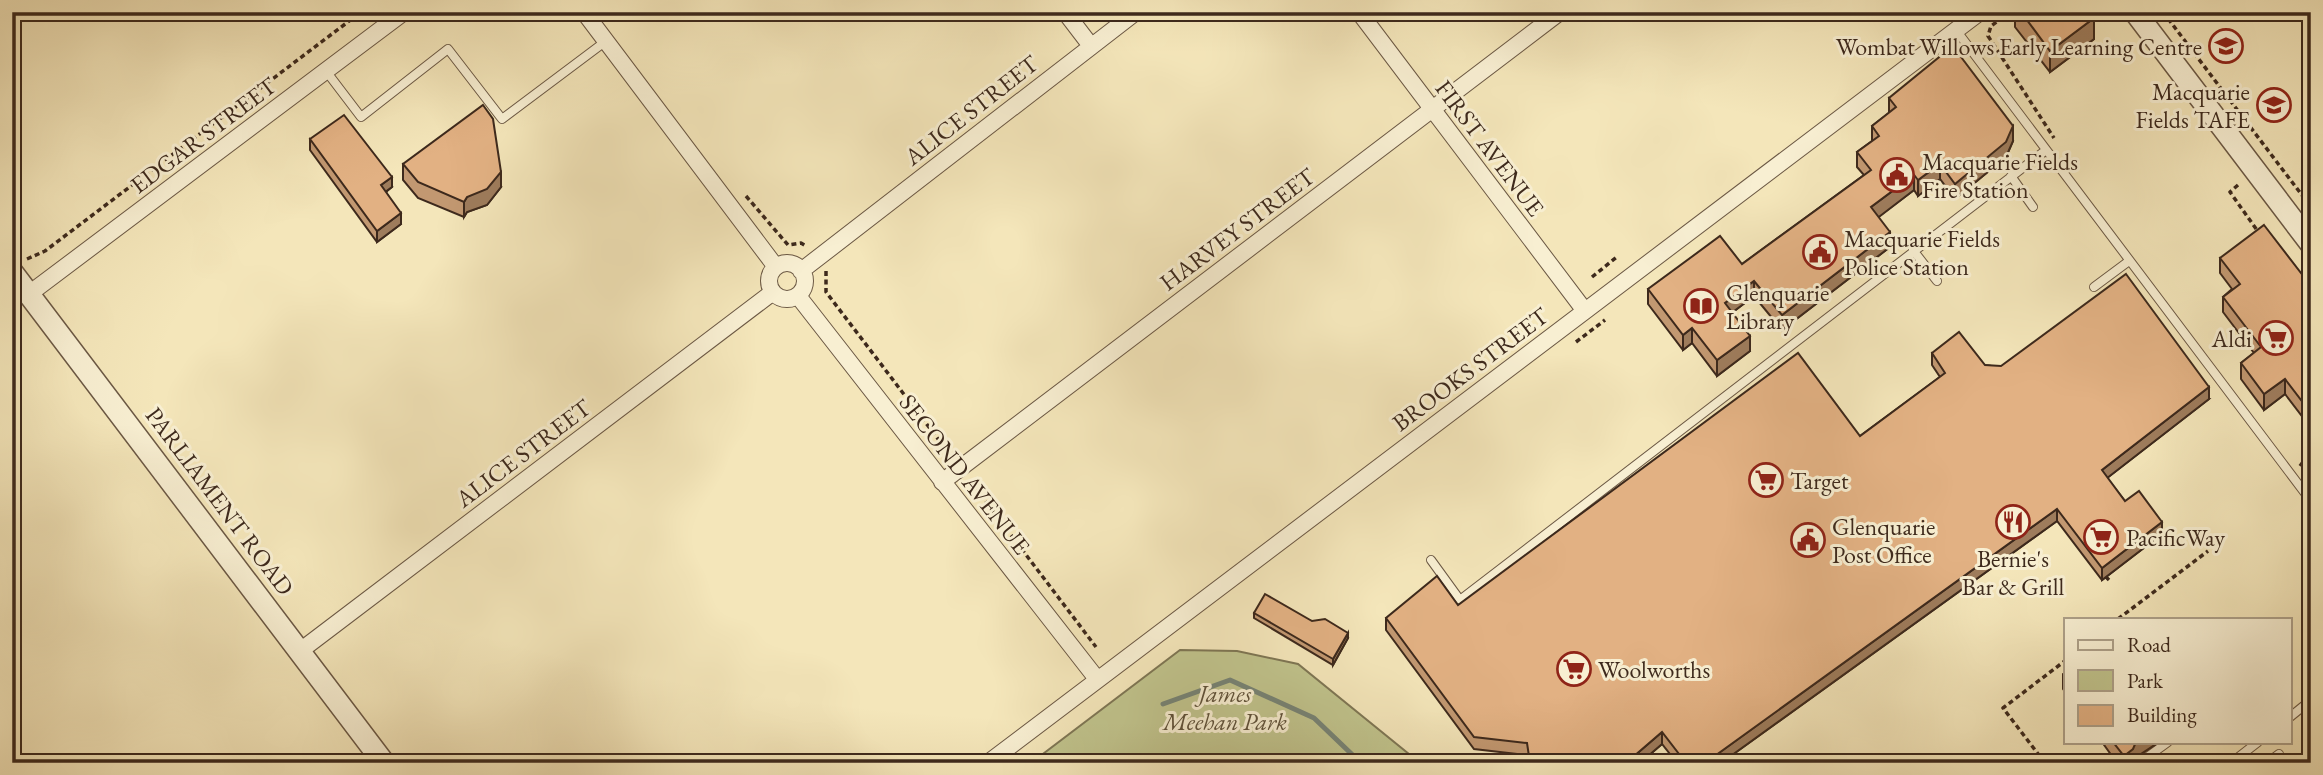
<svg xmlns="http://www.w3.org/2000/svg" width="2323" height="775" font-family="'EB Garamond',serif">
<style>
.green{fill:#c0c38c;stroke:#7e7654;stroke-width:2}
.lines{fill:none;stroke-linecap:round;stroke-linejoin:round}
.stream{stroke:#768375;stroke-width:5}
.service-casing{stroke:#6b5844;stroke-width:10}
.minor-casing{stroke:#6b5844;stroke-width:18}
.tertiary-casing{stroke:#6b5844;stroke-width:24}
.path{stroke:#3d291c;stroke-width:3.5;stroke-dasharray:5 3.5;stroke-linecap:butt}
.service{stroke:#f8efd2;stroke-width:8}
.minor{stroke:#f8efd2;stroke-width:16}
.tertiary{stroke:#f8efd2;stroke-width:21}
.wall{fill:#c29871;stroke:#3d291c;stroke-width:2}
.shaded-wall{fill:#9e7c5c;stroke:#3d291c;stroke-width:2}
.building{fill:#e2b183;stroke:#3d291c;stroke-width:2}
.labels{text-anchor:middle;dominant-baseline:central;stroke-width:6;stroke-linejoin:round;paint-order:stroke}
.poi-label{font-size:24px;fill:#3d291c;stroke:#f8efd2;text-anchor:start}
.street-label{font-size:24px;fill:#3d291c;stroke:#f8efd2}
.park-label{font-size:24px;font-style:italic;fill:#5e5038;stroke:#f8efd2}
</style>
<rect width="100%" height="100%" fill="#f4e6ba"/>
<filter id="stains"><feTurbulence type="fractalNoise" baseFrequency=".00286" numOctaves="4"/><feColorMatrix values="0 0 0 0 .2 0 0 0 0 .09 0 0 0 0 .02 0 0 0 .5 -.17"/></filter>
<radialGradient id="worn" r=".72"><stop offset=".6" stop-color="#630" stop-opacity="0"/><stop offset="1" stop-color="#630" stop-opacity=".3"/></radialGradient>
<path class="green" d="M 1180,650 L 1237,651 L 1298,664 L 1420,763 L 1031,763 Z"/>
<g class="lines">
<path class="stream" d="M 1163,704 L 1230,680 L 1314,718 L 1361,763"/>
<g class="service-casing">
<path id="service" d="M 1956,30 L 2311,501
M 326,71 L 361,117 L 448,49 L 502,119 L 606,41
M 2011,176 L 2033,207
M 1913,250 L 1937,281
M 2094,287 L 2129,261
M 1431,560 L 1460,600 L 2046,150
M 2290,717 L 2311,700
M 2139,763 L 2168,742
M 2231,763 L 2258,742
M 2267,763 L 2279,754"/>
</g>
<g class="minor-casing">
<path id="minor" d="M 584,12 L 776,267
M 1065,12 L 1091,46
M 1359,12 L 1585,311
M769 281a18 18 0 1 1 36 0a18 18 0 1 1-36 0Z
M 801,271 L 1136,12
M 29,294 L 404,12
M 798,296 L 1097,679
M 942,482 L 1560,12
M 300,651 L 773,292
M 988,763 L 1980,12"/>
</g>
<g class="tertiary-casing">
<path id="tertiary" d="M 2135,12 L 2311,244
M 12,272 L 384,763"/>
</g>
<path class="path" d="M 2010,12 L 1991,26 L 1988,36 L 2054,138
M 2163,12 L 2311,207
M 2238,185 L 2230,192 L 2259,233
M 746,196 L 788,245 L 801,243 L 806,246
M 27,259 L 45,251 L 361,12
M 826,271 L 826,292 L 951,456
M 1592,277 L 1618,256
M 1576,342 L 1605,320
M 2300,466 L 2311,451
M 970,481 L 1096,647
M 2106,577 L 2109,580
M 2118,619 L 2208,551
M 2045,763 L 2003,708 L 2066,660"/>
<use href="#service" class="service"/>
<use href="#minor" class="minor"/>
<use href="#tertiary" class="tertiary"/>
</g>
<path class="wall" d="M 2015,12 L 2089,12 L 2094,39 L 2050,72 L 2015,27 Z
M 1889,98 L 2013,141 L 2006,157 L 1955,199 L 1940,179 L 1918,196 L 1914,190 L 1878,217 L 1890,247 L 1782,330 L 1754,296 L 1733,312 L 1750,351 L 1717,376 L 1692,343 L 1683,350 L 1648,304 L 1648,289 L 1742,264 L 1864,175 L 1857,167 L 1857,152 L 1872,141 L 1872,126 L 1889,113 Z
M 310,139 L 392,187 L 386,192 L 401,224 L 377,242 L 310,150 Z
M 403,164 L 501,187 L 487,205 L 467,212 L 464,217 L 418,198 L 403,180 Z
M 2220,258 L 2311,286 L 2311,428 L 2285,394 L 2264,410 L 2241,379 L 2241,363 L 2254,353 L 2223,312 L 2223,297 L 2232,289 L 2220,273 Z
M 1932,353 L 1985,365 L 2209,399 L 2107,478 L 2125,501 L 2162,534 L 2102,580 L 2057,521 L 1721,763 L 1677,763 L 1662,744 L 1640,763 L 1528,763 L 1527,755 L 1474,749 L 1386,630 L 1386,618 L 1458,605 L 1860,436 L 1940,377 L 1932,365 Z
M 1254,613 L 1312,621 L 1348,638 L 1333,665 L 1254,618 Z
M 2066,672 L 2066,693 L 2063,689 L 2063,674 Z
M 2102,742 L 2159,742 L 2135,758 L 2133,763 L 2117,763 Z"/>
<path class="shaded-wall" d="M 2094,18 L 2094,39 L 2050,72 L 2050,51 Z
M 2013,126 L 2013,141 L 2006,157 L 1955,199 L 1955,184 Z
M 1940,164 L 1940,179 L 1918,196 L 1918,180 Z
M 501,172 L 501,187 L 487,205 L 467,212 L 464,217 L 464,202 L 467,197 Z
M 1914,175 L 1914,190 L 1871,223 L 1871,207 Z
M 392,177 L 392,187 L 381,195 L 381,185 Z
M 401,213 L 401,224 L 377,242 L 377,231 Z
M 1890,232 L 1890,247 L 1782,330 L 1782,315 Z
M 1754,281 L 1754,296 L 1725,318 L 1725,303 Z
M 1692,328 L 1692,343 L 1683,350 L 1683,335 Z
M 1750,336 L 1750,351 L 1717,376 L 1717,360 Z
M 2285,379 L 2285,394 L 2264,410 L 2264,394 Z
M 2209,387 L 2209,399 L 2102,482 L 2102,470 Z
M 2057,509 L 2057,521 L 1721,763 L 1705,763 Z
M 2162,522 L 2162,534 L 2102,580 L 2102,568 Z
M 1348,633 L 1348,638 L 1333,665 L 1333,659 Z
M 1662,732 L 1662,744 L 1640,763 L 1626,763 Z
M 2136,742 L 2159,742 L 2135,758 L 2133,763 L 2124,763 L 2124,756 Z"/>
<path class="building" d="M 2021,12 L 2089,12 L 2094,18 L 2050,51 Z
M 1952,52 L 1961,57 L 2013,126 L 2006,142 L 1955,184 L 1940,164 L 1918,180 L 1914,175 L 1871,207 L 1890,232 L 1782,315 L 1754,281 L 1725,303 L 1750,336 L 1717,360 L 1692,328 L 1683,335 L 1648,289 L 1720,236 L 1742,264 L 1871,170 L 1857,152 L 1879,136 L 1872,126 L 1896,107 L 1889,98 L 1943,54 Z
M 483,105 L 493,119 L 501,172 L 487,189 L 467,197 L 464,202 L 418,182 L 403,164 Z
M 344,115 L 392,177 L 381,185 L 401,213 L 377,231 L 310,139 Z
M 2264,225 L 2311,286 L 2311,413 L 2285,379 L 2264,394 L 2241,363 L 2261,347 L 2223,297 L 2240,284 L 2220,258 Z
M 2126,274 L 2209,387 L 2102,470 L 2125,501 L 2139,491 L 2162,522 L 2102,568 L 2057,509 L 1705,763 L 1686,763 L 1662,732 L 1626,763 L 1530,763 L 1527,743 L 1474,737 L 1386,618 L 1437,576 L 1458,605 L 1798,353 L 1860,436 L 1945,373 L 1932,353 L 1959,332 L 1985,365 L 2001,366 Z
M 1265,594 L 1312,621 L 1325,619 L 1348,633 L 1333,659 L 1254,613 Z
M 2113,742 L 2136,742 L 2133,749 L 2124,756 Z
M 2270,757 L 2275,763 L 2261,763 Z"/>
<defs>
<g id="school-ring" transform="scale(1.75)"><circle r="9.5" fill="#f8efd2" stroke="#8f2418" stroke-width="1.5"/><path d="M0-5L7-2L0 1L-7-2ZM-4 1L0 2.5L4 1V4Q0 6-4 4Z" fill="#8f2418"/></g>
<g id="university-ring" transform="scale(1.75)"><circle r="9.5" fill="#f8efd2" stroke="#8f2418" stroke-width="1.5"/><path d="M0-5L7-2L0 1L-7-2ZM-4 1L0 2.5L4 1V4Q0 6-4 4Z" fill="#8f2418"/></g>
<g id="civic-ring" transform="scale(1.75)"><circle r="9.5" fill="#f8efd2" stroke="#8f2418" stroke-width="1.5"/><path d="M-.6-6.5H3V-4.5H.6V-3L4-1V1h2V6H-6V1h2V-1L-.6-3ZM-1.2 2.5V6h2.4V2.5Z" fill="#8f2418"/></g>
<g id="library-ring" transform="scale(1.75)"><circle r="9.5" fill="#f8efd2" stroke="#8f2418" stroke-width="1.5"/><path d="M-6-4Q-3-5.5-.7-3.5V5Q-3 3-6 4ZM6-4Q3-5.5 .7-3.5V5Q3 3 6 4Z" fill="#8f2418"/></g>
<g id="supermarket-ring" transform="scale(1.75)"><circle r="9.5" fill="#f8efd2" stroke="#8f2418" stroke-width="1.5"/><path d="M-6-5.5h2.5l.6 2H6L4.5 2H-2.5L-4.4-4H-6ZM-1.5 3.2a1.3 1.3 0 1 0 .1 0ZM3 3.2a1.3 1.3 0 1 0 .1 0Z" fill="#8f2418"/></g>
<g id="restaurant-ring" transform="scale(1.75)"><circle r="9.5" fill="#f8efd2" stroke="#8f2418" stroke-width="1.5"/><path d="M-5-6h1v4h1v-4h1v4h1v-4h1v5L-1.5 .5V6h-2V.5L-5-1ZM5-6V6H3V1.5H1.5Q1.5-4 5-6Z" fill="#8f2418"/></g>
</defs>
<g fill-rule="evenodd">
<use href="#school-ring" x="2226" y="46"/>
<use href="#university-ring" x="2274" y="105"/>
<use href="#civic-ring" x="1897" y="175"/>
<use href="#civic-ring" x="1820" y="252"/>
<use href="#library-ring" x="1701" y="306"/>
<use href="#supermarket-ring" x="2276" y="338"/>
<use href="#supermarket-ring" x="1766" y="480"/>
<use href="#restaurant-ring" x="2013" y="522"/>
<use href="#supermarket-ring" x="2101" y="537"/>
<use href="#civic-ring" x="1808" y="540"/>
<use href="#supermarket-ring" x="1574" y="669"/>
</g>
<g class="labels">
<g class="poi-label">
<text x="2202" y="46" text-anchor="end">Wombat Willows Early Learning Centre</text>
<text x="2250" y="91" text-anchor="end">Macquarie<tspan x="2250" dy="28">Fields TAFE</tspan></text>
<text x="1922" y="161">Macquarie Fields<tspan x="1922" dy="28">Fire Station</tspan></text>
<text x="1844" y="238">Macquarie Fields<tspan x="1844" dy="28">Police Station</tspan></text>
<text x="1726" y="292">Glenquarie<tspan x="1726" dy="28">Library</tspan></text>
<text x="2252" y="338" text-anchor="end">Aldi</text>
<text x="1790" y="480">Target</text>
<text x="1832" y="526">Glenquarie<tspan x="1832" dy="28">Post Office</tspan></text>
<text x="2126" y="537">PacificWay</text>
<text x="2013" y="558" text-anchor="middle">Bernie's<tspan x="2013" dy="28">Bar &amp; Grill</tspan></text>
<text x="1598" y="669">Woolworths</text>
</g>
<g class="street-label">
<text transform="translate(971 110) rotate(-38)">ALICE STREET</text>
<text transform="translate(203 135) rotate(-37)">EDGAR STREET</text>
<text transform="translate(1490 148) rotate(53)">FIRST AVENUE</text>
<text transform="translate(1237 229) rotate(-37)">HARVEY STREET</text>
<text transform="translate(1470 369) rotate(-37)">BROOKS STREET</text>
<text transform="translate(523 453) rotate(-37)">ALICE STREET</text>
<text transform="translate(965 474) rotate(52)">SECOND AVENUE</text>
<text transform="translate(220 501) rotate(53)">PARLIAMENT ROAD</text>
</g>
<g class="park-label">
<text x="1225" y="693">James<tspan x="1225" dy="28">Meehan Park</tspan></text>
</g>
</g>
<rect width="2323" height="775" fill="none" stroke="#f4e6ba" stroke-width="42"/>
<rect x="14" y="14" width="2295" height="747" fill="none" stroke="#3d291c" stroke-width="3.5"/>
<rect x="21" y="21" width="2281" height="733" fill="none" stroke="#3d291c" stroke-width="2"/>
<rect x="2064" y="618" width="228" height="126" fill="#f8efd2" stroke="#ada089" stroke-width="2"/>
<rect x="2078" y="640" width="35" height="10" fill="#f8efd2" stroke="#ada089" stroke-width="2"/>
<text x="2127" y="652" font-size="21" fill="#3d291c">Road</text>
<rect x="2078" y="670" width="35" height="21" fill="#c0c38c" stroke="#ada089" stroke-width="2"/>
<text x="2127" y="688" font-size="21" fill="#3d291c">Park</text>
<rect x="2078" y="705" width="35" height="21" fill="#e2b183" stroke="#ada089" stroke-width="2"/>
<text x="2127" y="722" font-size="21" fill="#3d291c">Building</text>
<rect width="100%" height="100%" filter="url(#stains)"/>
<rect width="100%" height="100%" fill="url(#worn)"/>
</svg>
